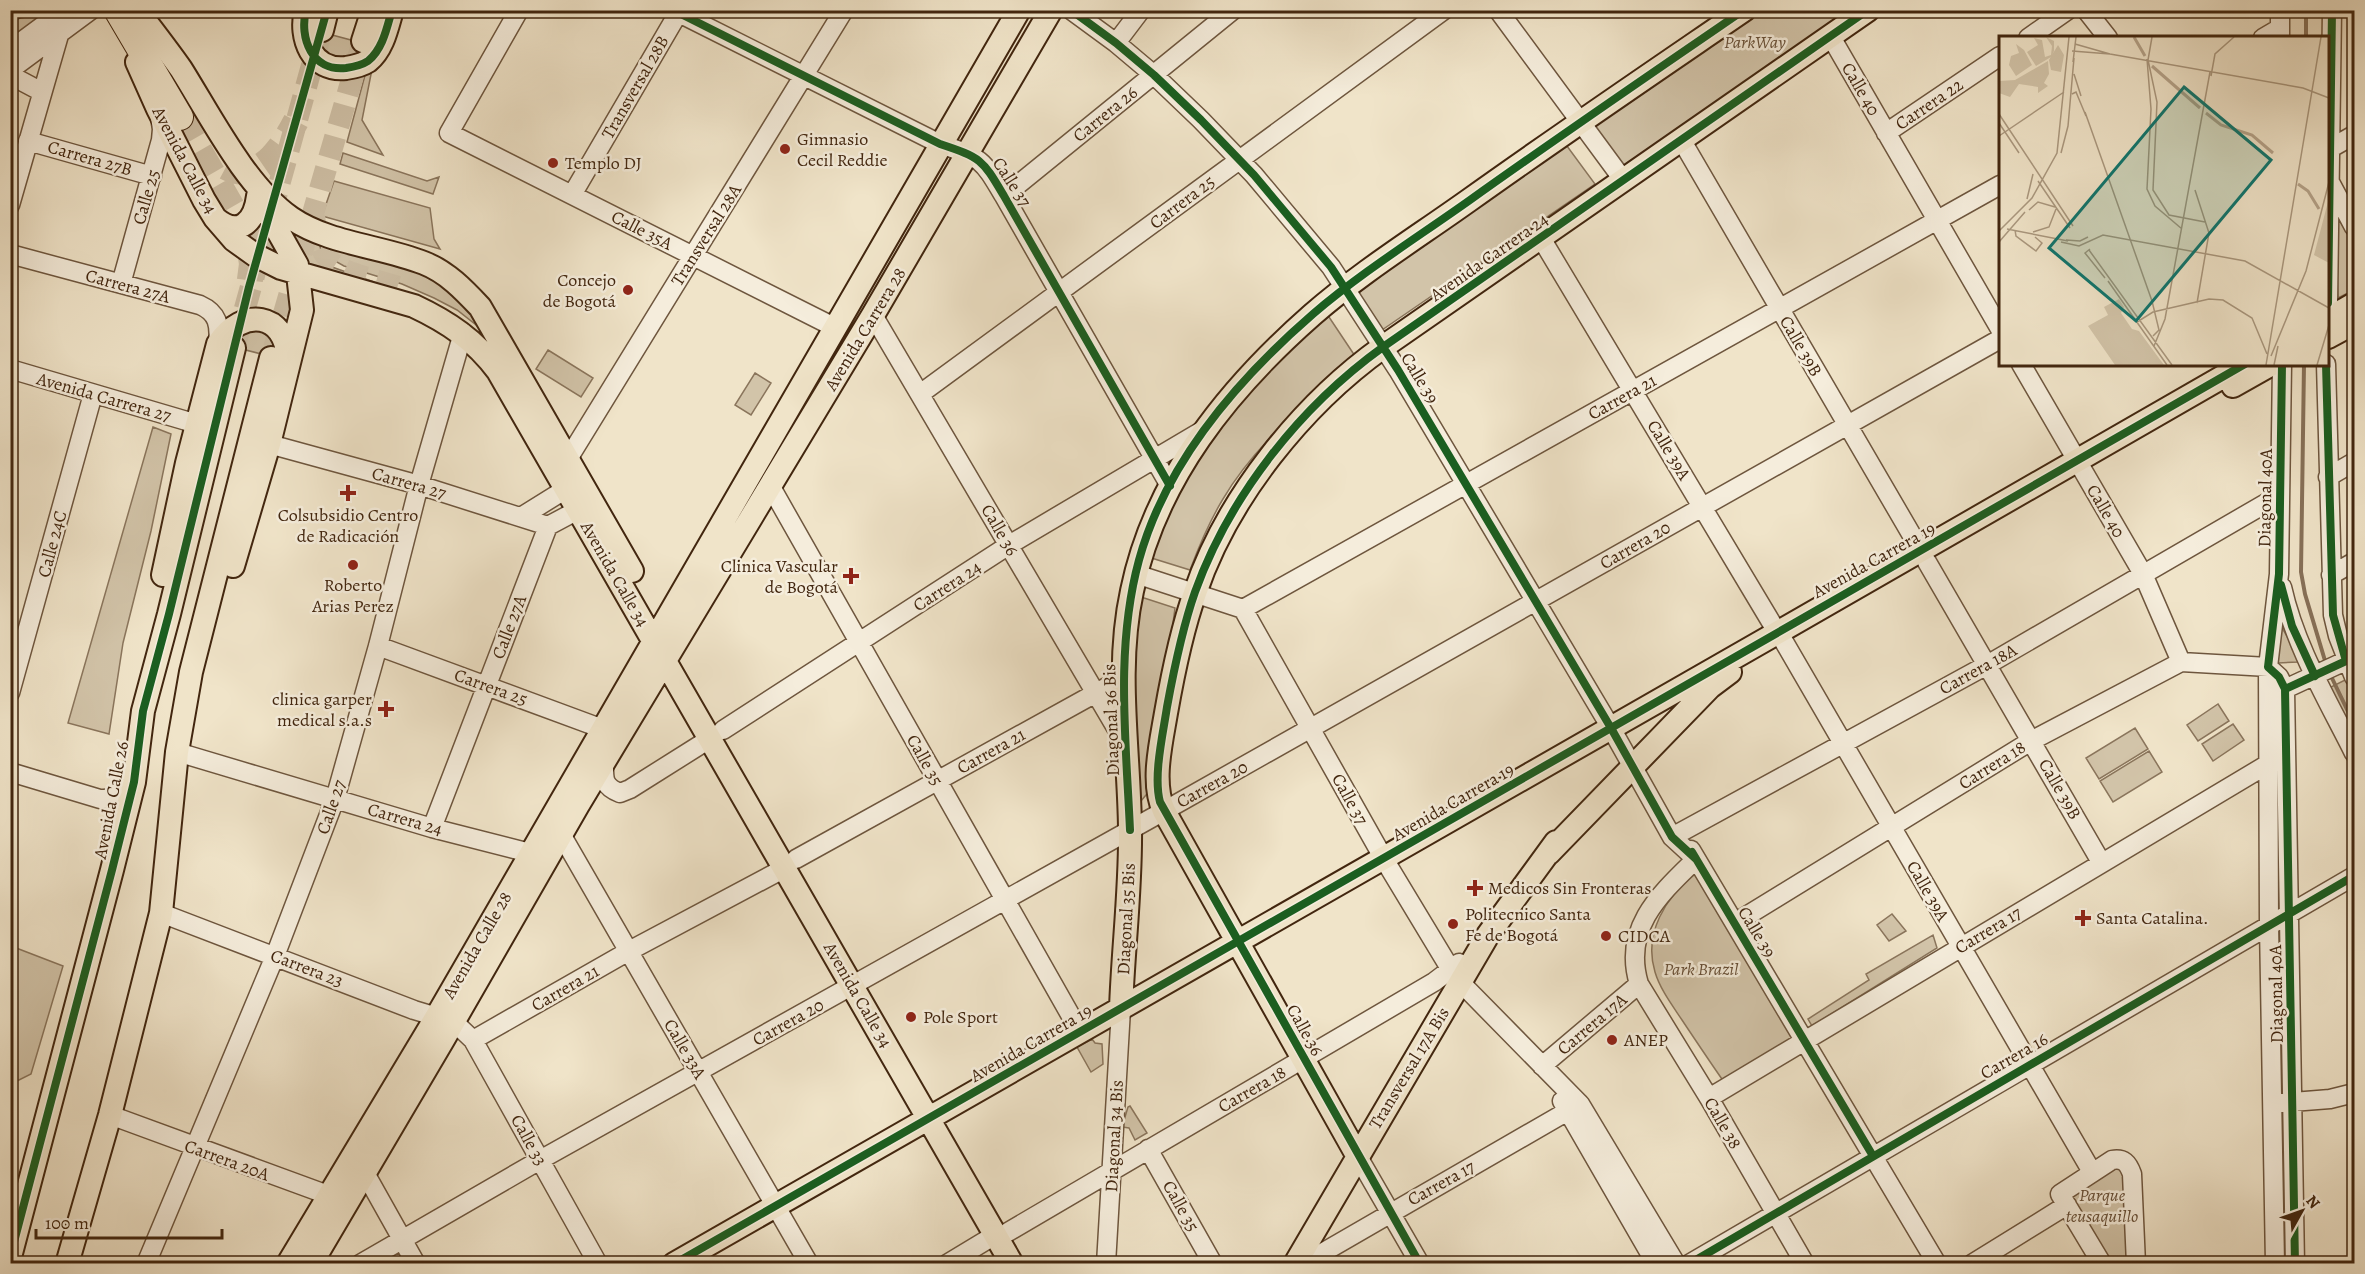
<svg xmlns="http://www.w3.org/2000/svg" width="2365" height="1274" font-family="Alegreya,serif">
<style>
.green{fill:#d2c4a9;stroke:#8a755c;stroke-width:1.5}
.lines{fill:none;stroke-linecap:round;stroke-linejoin:round}
.stream{stroke:#877159;stroke-width:4}
.major-tunnel{stroke:#cdbea4;stroke-width:22;stroke-dasharray:22 11;stroke-linecap:butt}
.highway-tunnel{stroke:#cdbea4;stroke-width:26;stroke-dasharray:26 13;stroke-linecap:butt}
.minor-casing{stroke:#6e563e;stroke-width:21}
.major-casing{stroke:#42260f;stroke-width:26}
.highway-casing{stroke:#42260f;stroke-width:28}
.minor{stroke:#f5eddc;stroke-width:18}
.major{stroke:#f0e4c9;stroke-width:22}
.highway{stroke:#f0e4c9;stroke-width:26}
.cycleway-casing{stroke:#f5eddc;stroke-width:11}
.cycleway{stroke:#1b5e20;stroke-width:8}
.poi-dot{fill:#8f2418;stroke:#f5eddc;stroke-width:2}
.labels{text-anchor:middle;dominant-baseline:central;stroke-width:5;stroke-linejoin:round;paint-order:stroke}
.park-label{font-size:18px;font-style:italic;fill:#664e36;stroke:#f5eddc}
.street-label{font-size:18px;fill:#42260f;stroke:#f5eddc}
.poi-label{font-size:18px;fill:#42260f;stroke:#f5eddc;text-anchor:start}
.inset-river{fill:none;stroke:#b5a38a;stroke-width:3}
.inset-road{fill:none;stroke:#aa987f;stroke-width:1.5}
.view{fill:#0f766e;fill-opacity:0.15;stroke:#0f766e;stroke-width:3}
.inset-edge{fill:none;stroke:#42260f;stroke-width:3}
</style>
<rect width="100%" height="100%" fill="#f0e4c9"/>
<filter id="stains"><feTurbulence type="fractalNoise" baseFrequency=".00333" numOctaves="4"/><feColorMatrix values="0 0 0 0 .2 0 0 0 0 .09 0 0 0 0 .02 0 0 0 .5 -.17"/></filter>
<radialGradient id="worn" r=".72"><stop offset=".6" stop-color="#630" stop-opacity="0"/><stop offset="1" stop-color="#630" stop-opacity=".3"/></radialGradient>
<path class="green" d="M 1753,11 L 1847,11 L 1620,168 L 1588,125 Z
M 53,12 L 16,37 L 11,29 L 10,20 Z
M 306,28 L 377,47 L 334,65 Z
M 374,59 L 362,120 L 383,155 L 347,142 L 368,64 Z
M 1564,142 L 1595,184 L 1382,330 L 1355,289 Z
M 343,153 L 427,181 L 439,177 L 433,194 L 340,164 Z
M 334,181 L 430,208 L 434,239 L 440,249 L 322,216 Z
M 261,204 L 295,266 L 244,242 Z
M 2334,204 L 2354,240 L 2354,290 L 2338,298 Z
M 295,228 L 442,277 L 494,339 L 457,310 L 434,298 L 402,284 L 344,266 L 335,261 L 323,244 L 320,246 L 322,255 L 332,267 L 416,297 L 442,309 L 469,325 L 502,358 L 477,339 L 307,270 L 289,245 Z
M 1325,311 L 1355,356 C 1310,400 1255,444 1223,499 C 1209,522 1199,546 1190,570 L 1145,556 L 1222,411 Z
M 267,326 L 285,360 L 222,344 L 228,336 Z
M 548,350 L 593,378 L 581,397 L 536,369 Z
M 755,373 L 771,383 L 751,415 L 735,405 Z
M 153,427 L 171,434 L 151,531 L 123,643 L 109,734 L 68,723 Z
M 1138,596 L 1175,608 L 1151,789 L 1136,807 L 1128,673 Z
M 2281,626 L 2299,657 L 2298,662 L 2278,663 L 2275,658 Z
M 2349,678 L 2354,688 L 2354,738 L 2329,688 Z
M 2218,704 L 2229,721 L 2198,741 L 2187,725 Z
M 2233,724 L 2244,740 L 2213,761 L 2202,744 Z
M 2135,728 L 2148,749 L 2099,779 L 2086,758 Z
M 2149,751 L 2162,772 L 2113,802 L 2100,781 Z
M 1695,874 L 1793,1038 L 1724,1082 C 1710,1062 1696,1041 1682,1020 C 1672,1005 1660,989 1655,972 C 1643,933 1666,897 1695,874 Z
M 1892,914 L 1906,931 L 1889,941 L 1877,925 Z
M 1933,935 L 1937,948 L 1812,1026 L 1808,1019 L 1869,980 L 1866,974 Z
M 11,946 L 63,966 L 31,1074 L 11,1084 Z
M 1092,1039 L 1095,1043 L 1102,1044 L 1103,1064 L 1091,1072 L 1077,1047 Z
M 1130,1106 L 1147,1133 L 1135,1140 L 1129,1128 L 1122,1127 L 1128,1107 Z
M 2117,1168 L 2124,1173 L 2129,1263 L 2107,1263 L 2072,1197 L 2075,1192 Z"/>
<g class="lines">
<path class="stream" d="M 2306,10 L 2306,38
M 2304,364 L 2301,572 L 2305,594 L 2326,664
M 2330,674 L 2354,724"/>
<path class="major-tunnel" d="M 314,216 C 316,230 319,250 330,261 C 342,273 381,281 398,287
M 236,341 L 319,40
M 274,348 L 363,41"/>
<path class="highway-tunnel" d="M 180,117 L 248,235 L 252,264 L 249,287
M 226,167 C 259,185 283,146 296,121"/>
<g class="minor-casing">
<path id="minor" d="M 519,10 L 449,133 L 834,327
M 673,10 L 940,144 C 982,158 982,159 1004,196 L 1170,486
M 1071,10 L 1116,43 L 1154,75 L 1201,120 L 1254,175 L 1331,267 L 1398,370 L 1611,728 L 1672,837 L 1696,859
M 1498,10 L 1624,181
M 2086,10 L 2108,38
M 10,11 L 14,10
M 1831,37 L 2000,329
M 2028,38 L 2068,10
M 2263,38 L 2280,28
M 2280,38 L 2280,10
M 1116,43 L 1141,10
M 10,50 L 64,10
M 10,70 L 91,10
M 10,75 L 42,92
M 1886,133 L 2000,56
M 28,141 L 152,176
M 1682,141 L 1921,551
M 2331,148 L 2354,135
M 2331,184 L 2354,227
M 572,195 L 680,10
M 1004,196 L 1233,10
M 10,205 L 59,35
M 1541,238 L 1777,632
M 10,254 L 200,305 C 218,313 220,325 218,344
M 121,284 L 161,140 L 162,129 L 160,117
M 2328,303 L 2332,10
M 873,315 L 1125,743
M 2021,364 L 2143,574 L 2181,662
M 2326,364 L 2333,615 L 2338,636 L 2354,677
M 10,369 L 197,424
M 920,394 L 1444,10
M 269,444 L 419,485 L 548,526
M 568,459 L 844,10
M 2328,477 L 2354,462
M 771,487 L 1080,1032
M 521,517 L 566,489
M 1927,562 L 2101,862
M 1136,574 L 1243,609 L 1384,859 L 1451,970 L 1467,989 L 1580,1104 L 1676,1264
M 2331,575 L 2354,562
M 2282,587 C 2295,646 2327,699 2354,753
M 1243,609 L 2000,185
M 1783,640 L 2092,1172
M 378,646 L 603,729
M 2268,667 L 2279,677 L 2285,689 L 2295,1264
M 2285,689 L 2354,657
M 10,693 L 93,394
M 723,730 L 1009,545 L 1205,429
M 177,752 L 432,828 L 530,853
M 604,761 C 604,778 602,786 620,793 L 630,789 L 711,738
M 10,772 L 100,799 C 116,800 124,793 134,782
M 432,828 L 548,526 L 578,510
M 561,834 L 809,1264
M 1672,837 L 1987,665 L 2280,495
M 1691,850 L 1937,1264
M 796,859 L 1123,678
M 1696,859 C 1660,894 1622,928 1639,984 L 1709,1098 L 1805,1264
M 161,913 L 414,1010 L 454,1022 L 473,1040 L 598,1264
M 1735,923 L 2031,741 L 2181,662 L 2268,667
M 473,1040 L 629,951 L 785,868
M 1542,1066 L 1639,984
M 1709,1098 L 2268,764
M 1562,1101 L 1656,1264
M 2279,1103 L 2330,1099 L 2354,1093
M 110,1115 L 339,1199
M 1148,1149 L 1213,1264
M 1357,1155 L 1420,1264
M 365,1173 L 416,1264
M 1008,1232 L 1434,982 L 1459,963
M 146,1264 L 275,956 L 335,799 L 378,646 L 419,485 L 463,333
M 360,1264 L 540,1160 L 1164,811 L 2000,339
M 947,1264 L 995,1235
M 1106,1264 L 1121,1009
M 1303,1264 L 1580,1104
M 1689,1264 L 2354,876
M 1972,1264 L 2067,1205
M 2102,1264 L 2060,1194 L 2112,1160 C 2124,1158 2128,1163 2132,1174 L 2136,1264
M 2275,1264 L 2269,925 L 2268,667 L 2279,574 L 2282,364"/>
</g>
<g class="major-casing">
<path id="major" d="M 137,10 C 152,30 167,49 181,69 C 210,115 246,187 291,218 C 329,244 381,246 424,263 C 447,272 464,290 480,307 L 632,571
M 306,10 C 299,38 312,72 346,68 C 353,67 362,65 368,61 C 383,49 387,27 392,10
M 322,30 L 327,10
M 363,41 L 373,10
M 137,62 L 158,109 L 204,200 L 215,218 L 234,240 L 255,255 L 281,268 L 414,306 C 448,322 475,340 498,371 L 1012,1264
M 216,219 C 240,239 255,220 258,196
M 2328,319 L 2354,304
M 2328,337 L 2354,323
M 2233,386 L 2272,364
M 233,566 L 269,444 L 302,310 L 297,265 L 261,201
M 163,575 L 187,463 L 218,344 C 242,307 286,312 288,359
M 1549,853 L 1710,687 L 1730,672
M 1121,1009 C 1123,949 1131,888 1130,828 C 1129,749 1115,669 1132,591 C 1155,479 1228,389 1312,315 C 1360,273 1416,238 1468,201 C 1559,136 1652,73 1744,10
M 1357,1155 L 1164,811 C 1151,783 1161,743 1166,713 C 1173,673 1181,632 1195,593 C 1227,498 1302,405 1383,347 L 1868,10
M 10,1257 L 112,870 L 134,782 L 143,711 L 169,614 L 234,348
M 67,1264 L 110,1115 L 161,913 L 177,752 L 191,672 L 271,358
M 288,1264 L 437,1016 L 1019,10
M 311,1264 L 443,1040 L 578,805 L 873,315 L 1051,10
M 674,1264 C 1199,965 1722,665 2245,364
M 1295,1264 L 1488,935 L 1556,842"/>
</g>
<g class="highway-casing">
<path id="highway" d="M 117,10 L 180,117"/>
</g>
<use href="#minor" class="minor"/>
<use href="#major" class="major"/>
<use href="#highway" class="highway"/>
<g class="cycleway-casing">
<path id="cycleway" d="M 306,10 C 299,38 312,72 346,68 C 353,67 362,65 368,61 C 383,49 387,27 392,10
M 673,10 L 940,144 C 982,158 982,159 1004,196 L 1170,486
M 1071,10 L 1116,43 L 1154,75 L 1201,120 L 1254,175 L 1331,267 L 1398,370 L 1611,728 L 1672,837 L 1696,859
M 2328,303 L 2332,10
M 2282,364 L 2279,574 L 2268,667 L 2279,677 L 2285,689 L 2295,1264
M 2281,585 L 2292,626 L 2315,676
M 2285,689 L 2346,661 L 2333,615 L 2326,364
M 1130,830 C 1126,740 1115,648 1139,560 C 1166,462 1238,379 1313,314 C 1362,272 1418,237 1470,200 C 1561,135 1652,73 1744,10
M 1692,852 L 1873,1156
M 10,1257 L 112,870 L 134,782 L 143,711 L 169,614 L 249,287 L 327,10
M 674,1264 C 1199,965 1722,665 2245,364
M 1420,1264 L 1160,802 C 1153,776 1163,734 1167,707 C 1174,669 1182,629 1195,592 C 1230,495 1300,407 1383,347 L 1868,10
M 1689,1264 L 2354,876"/>
</g>
<use href="#cycleway" class="cycleway"/>
</g>
<g class="poi-dot">
<circle cx="785" cy="149" r="6"/>
<circle cx="553" cy="163" r="6"/>
<circle cx="628" cy="290" r="6"/>
<path d="M345 484h6v6h6v6h-6v6h-6v-6h-6v-6h6z"/>
<circle cx="353" cy="565" r="6"/>
<path d="M848 567h6v6h6v6h-6v6h-6v-6h-6v-6h6z"/>
<path d="M383 700h6v6h6v6h-6v6h-6v-6h-6v-6h6z"/>
<path d="M1472 879h6v6h6v6h-6v6h-6v-6h-6v-6h6z"/>
<path d="M2080 909h6v6h6v6h-6v6h-6v-6h-6v-6h6z"/>
<circle cx="1453" cy="924" r="6"/>
<circle cx="1606" cy="936" r="6"/>
<circle cx="911" cy="1017" r="6"/>
<circle cx="1612" cy="1040" r="6"/>
</g>
<g class="labels">
<g class="park-label">
<text x="1755" y="42">ParkWay</text>
<text x="1701" y="969">Park Brazil</text>
<text x="2102" y="1195">Parque<tspan x="2102" dy="21">teusaquillo</tspan></text>
</g>
<g class="street-label">
<text transform="translate(635 87) rotate(-60)">Transversal 28B</text>
<text transform="translate(1861 89) rotate(60)">Calle 40</text>
<text transform="translate(1929 104) rotate(-34)">Carrera 22</text>
<text transform="translate(1105 114) rotate(-39)">Carrera 26</text>
<text transform="translate(90 158) rotate(16)">Carrera 27B</text>
<text transform="translate(185 160) rotate(62)">Avenida Calle 34</text>
<text transform="translate(1012 182) rotate(57)">Calle 37</text>
<text transform="translate(146 197) rotate(-74)">Calle 25</text>
<text transform="translate(1182 202) rotate(-37)">Carrera 25</text>
<text transform="translate(642 230) rotate(27)">Calle 35A</text>
<text transform="translate(706 235) rotate(-58)">Transversal 28A</text>
<text transform="translate(1489 257) rotate(-35)">Avenida Carrera 24</text>
<text transform="translate(128 286) rotate(15)">Carrera 27A</text>
<text transform="translate(865 329) rotate(-59)">Avenida Carrera 28</text>
<text transform="translate(1801 346) rotate(60)">Calle 39B</text>
<text transform="translate(1420 378) rotate(59)">Calle 39</text>
<text transform="translate(104 397) rotate(16)">Avenida Carrera 27</text>
<text transform="translate(1622 397) rotate(-29)">Carrera 21</text>
<text transform="translate(1669 450) rotate(59)">Calle 39A</text>
<text transform="translate(409 483) rotate(16)">Carrera 27</text>
<text transform="translate(2265 498) rotate(-89)">Diagonal 40A</text>
<text transform="translate(2106 511) rotate(60)">Calle 40</text>
<text transform="translate(1000 530) rotate(60)">Calle 36</text>
<text transform="translate(52 544) rotate(-75)">Calle 24C</text>
<text transform="translate(1635 545) rotate(-30)">Carrera 20</text>
<text transform="translate(1874 560) rotate(-29)">Avenida Carrera 19</text>
<text transform="translate(615 574) rotate(60)">Avenida Calle 34</text>
<text transform="translate(947 586) rotate(-33)">Carrera 24</text>
<text transform="translate(509 627) rotate(-69)">Calle 27A</text>
<text transform="translate(1978 669) rotate(-29)">Carrera 18A</text>
<text transform="translate(491 687) rotate(20)">Carrera 25</text>
<text transform="translate(1111 720) rotate(-92)">Diagonal 36 Bis</text>
<text transform="translate(991 751) rotate(-29)">Carrera 21</text>
<text transform="translate(925 760) rotate(61)">Calle 35</text>
<text transform="translate(1992 765) rotate(-32)">Carrera 18</text>
<text transform="translate(1212 784) rotate(-29)">Carrera 20</text>
<text transform="translate(2060 789) rotate(60)">Calle 39B</text>
<text transform="translate(1350 799) rotate(61)">Calle 37</text>
<text transform="translate(111 800) rotate(-79)">Avenida Calle 26</text>
<text transform="translate(1453 802) rotate(-30)">Avenida Carrera 19</text>
<text transform="translate(331 807) rotate(-71)">Calle 27</text>
<text transform="translate(405 819) rotate(16)">Carrera 24</text>
<text transform="translate(1928 891) rotate(60)">Calle 39A</text>
<text transform="translate(1126 919) rotate(-87)">Diagonal 35 Bis</text>
<text transform="translate(1988 930) rotate(-31)">Carrera 17</text>
<text transform="translate(1757 932) rotate(59)">Calle 39</text>
<text transform="translate(477 945) rotate(-60)">Avenida Calle 28</text>
<text transform="translate(307 968) rotate(21)">Carrera 23</text>
<text transform="translate(565 988) rotate(-30)">Carrera 21</text>
<text transform="translate(2276 994) rotate(-91)">Diagonal 40A</text>
<text transform="translate(858 995) rotate(60)">Avenida Calle 34</text>
<text transform="translate(788 1022) rotate(-29)">Carrera 20</text>
<text transform="translate(1592 1024) rotate(-40)">Carrera 17A</text>
<text transform="translate(1305 1030) rotate(61)">Calle 36</text>
<text transform="translate(1031 1043) rotate(-30)">Avenida Carrera 19</text>
<text transform="translate(685 1049) rotate(60)">Calle 33A</text>
<text transform="translate(2014 1056) rotate(-30)">Carrera 16</text>
<text transform="translate(1409 1068) rotate(-59)">Transversal 17A Bis</text>
<text transform="translate(1252 1089) rotate(-30)">Carrera 18</text>
<text transform="translate(1723 1123) rotate(60)">Calle 38</text>
<text transform="translate(1114 1136) rotate(-87)">Diagonal 34 Bis</text>
<text transform="translate(529 1140) rotate(61)">Calle 33</text>
<text transform="translate(227 1160) rotate(20)">Carrera 20A</text>
<text transform="translate(1441 1183) rotate(-29)">Carrera 17</text>
<text transform="translate(1181 1206) rotate(61)">Calle 35</text>
</g>
<g class="poi-label">
<text x="797" y="139">Gimnasio<tspan x="797" dy="21">Cecil Reddie</tspan></text>
<text x="565" y="163">Templo DJ</text>
<text x="616" y="280" text-anchor="end">Concejo<tspan x="616" dy="21">de Bogotá</tspan></text>
<text x="348" y="515" text-anchor="middle">Colsubsidio Centro<tspan x="348" dy="21">de Radicación</tspan></text>
<text x="838" y="566" text-anchor="end">Clinica Vascular<tspan x="838" dy="21">de Bogotá</tspan></text>
<text x="353" y="585" text-anchor="middle">Roberto<tspan x="353" dy="21">Arias Perez</tspan></text>
<text x="372" y="699" text-anchor="end">clinica garper<tspan x="372" dy="21">medical s.a.s</tspan></text>
<text x="1488" y="888">Medicos Sin Fronteras</text>
<text x="1465" y="914">Politecnico Santa<tspan x="1465" dy="21">Fe de Bogotá</tspan></text>
<text x="2096" y="918">Santa Catalina.</text>
<text x="1618" y="936">CIDCA</text>
<text x="923" y="1017">Pole Sport</text>
<text x="1624" y="1040">ANEP</text>
</g>
</g>
<g transform="translate(1999 36)">
<rect width="330" height="330" fill="#f0e4c9"/>
<path d="M 47,1 L 55,5 L 55,15 L 52,21 L 37,30 L 28,16 L 39,9 L 35,2 L 43,4 L 46,21 L 52,19 L 53,10 ZM 17,8 L 25,14 L 33,29 L 17,40 L 10,29 L 12,20 L 20,17 ZM 59,9 L 65,19 L 62,36 L 52,34 L 50,24 ZM 49,25 L 50,38 L 45,47 L 49,50 L 39,57 L 39,51 L 20,48 L 11,61 L 0,57 L 0,45 L 16,44 ZM 330,162 L 330,227 L 315,219 ZM 120,263 L 125,271 L 122,277 L 133,293 L 140,295 L 165,329 L 116,329 L 89,290 L 109,279 L 105,271 Z" fill="#d2c4a9"/>
<path class="inset-river" d="M 135,1 L 146,20M 153,30 L 201,72M 207,77 L 222,89 L 253,99 L 274,117M 299,148 L 309,155 L 320,173"/>
<path class="inset-road" d="M 153,1 L 149,24 L 158,66 L 154,154 L 170,179 L 206,186M 76,8 L 111,18M 73,15 L 111,18 L 304,52 L 330,62M 148,23 L 152,73 L 148,153 L 156,170 L 183,193M 74,26 L 77,1M 75,38 L 82,60M 212,40 L 216,18 L 235,1M 73,58 L 77,56 L 87,80M 86,76 L 153,265 L 160,294 L 154,300M 0,78 L 74,190M 0,87 L 20,117M 0,100 L 65,56M 62,117 L 69,90 L 75,22M 39,145 L 71,192M 196,154 L 210,197 L 198,267M 28,163 L 34,138M 30,174 L 39,166 L 56,171M 8,193 L 69,205M 16,194 L 17,200 L 37,215 L 43,207 L 36,201M 0,195 L 33,162 L 58,117 L 70,1M 34,196 L 50,191 L 57,173M 67,204 L 81,205 L 89,201M 0,206 L 26,176M 62,206 L 80,210 L 104,199 L 246,225 L 330,272M 91,213 L 86,217 L 106,242M 90,214 L 173,329M 109,245 L 168,329M 138,286 L 154,276 L 210,263 L 224,264 L 253,282 L 268,318M 155,310 L 166,283 L 211,36M 272,320 L 307,235 L 330,146M 267,329 L 322,1M 275,329 L 279,310M 318,329 L 330,289"/>
<path class="view" d="M 185,51 L 272,124 L 137,285 L 50,212 Z"/>
<rect width="330" height="330" class="inset-edge"/>
</g>
<rect width="2365" height="1274" fill="none" stroke="#f0e4c9" stroke-width="36"/>
<rect x="12" y="12" width="2341" height="1250" fill="none" stroke="#42260f" stroke-width="3"/>
<rect x="18" y="18" width="2329" height="1238" fill="none" stroke="#42260f" stroke-width="1.5"/>
<g transform="translate(2302 1211) rotate(50)" stroke="#f5eddc" stroke-width="4.5" paint-order="stroke">
<path d="M0-4.5L10 22L0 15L-10 22Z" fill="#42260f"/>
<text y="-9" font-size="16" font-weight="bold" text-anchor="middle" fill="#42260f">N</text>
</g>
<path d="M36 1229v9h186v-9" fill="none" stroke="#42260f" stroke-width="3"/>
<text x="45" y="1229" font-size="18" fill="#42260f" stroke="#f5eddc" stroke-width="4.5" paint-order="stroke">100 m</text>
<rect width="100%" height="100%" filter="url(#stains)"/>
<rect width="100%" height="100%" fill="url(#worn)"/>
</svg>
